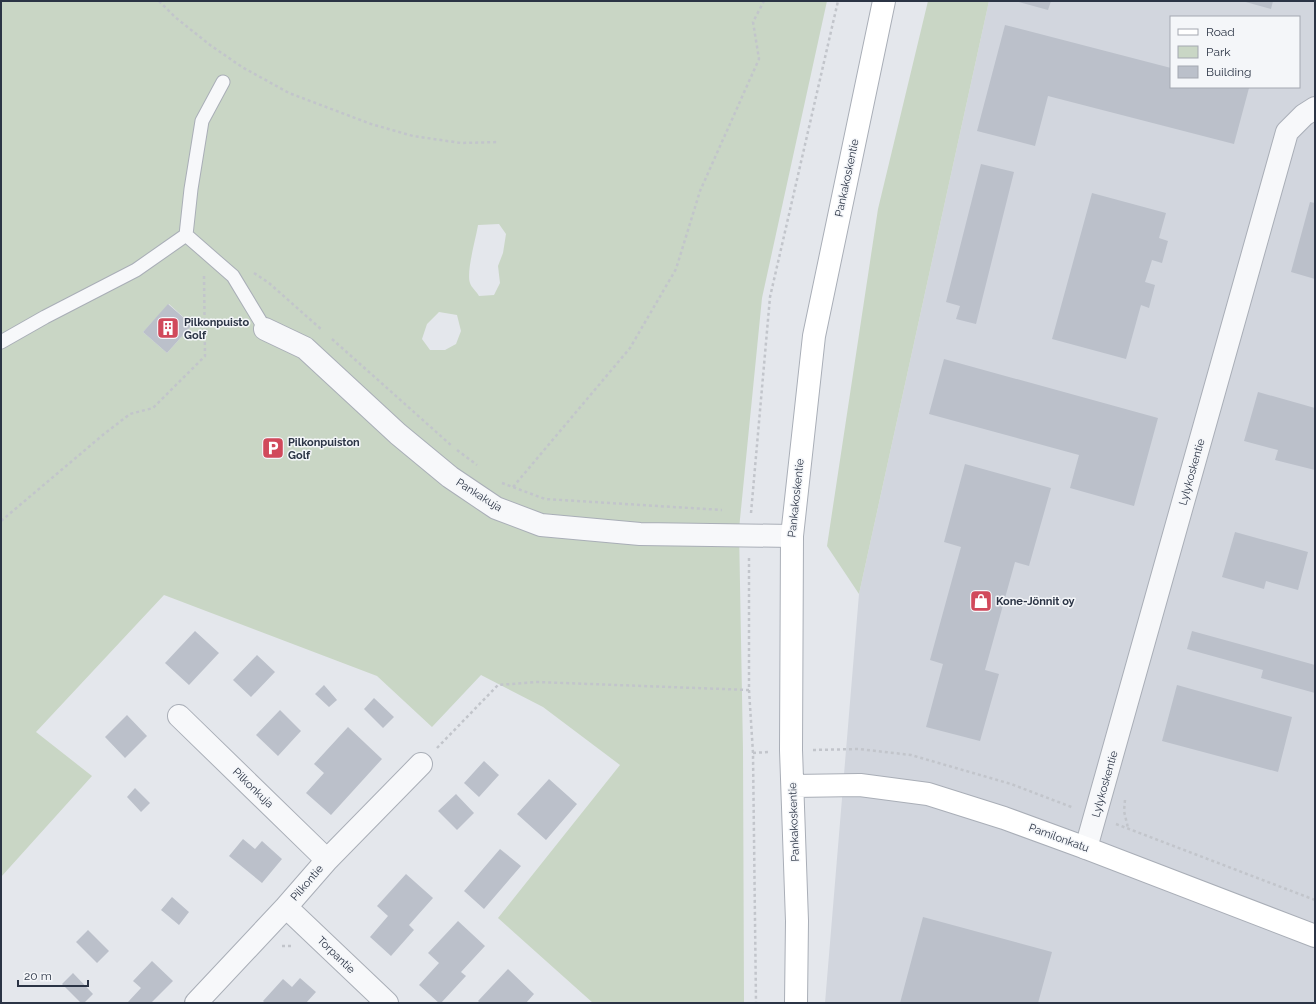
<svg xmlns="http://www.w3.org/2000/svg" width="1316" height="1004" font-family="Raleway,sans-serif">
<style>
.built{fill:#d2d6de;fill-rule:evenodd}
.green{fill:#c9d6c5;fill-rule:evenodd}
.building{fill:#bbc0ca}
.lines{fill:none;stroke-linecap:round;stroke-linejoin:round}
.lane-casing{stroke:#a9aeb7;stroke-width:15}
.street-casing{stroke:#a9aeb7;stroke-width:24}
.secondary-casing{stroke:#a9aeb7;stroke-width:24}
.path{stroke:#c2c5cb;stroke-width:2.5;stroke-dasharray:3 3;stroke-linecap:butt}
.lane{stroke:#f7f8fa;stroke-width:13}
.street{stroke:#f7f8fa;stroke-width:22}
.secondary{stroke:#fff;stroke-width:22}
.labels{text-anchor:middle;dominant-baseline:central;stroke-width:3;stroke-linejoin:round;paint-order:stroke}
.street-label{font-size:11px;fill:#2b3445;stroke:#f4f6f9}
.poi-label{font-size:11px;font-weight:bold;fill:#2b3445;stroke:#f4f6f9;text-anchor:start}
</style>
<rect width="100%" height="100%" fill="#e4e7ec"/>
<path class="built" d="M 989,1 L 1315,1 L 1315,1003 L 825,1003 L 859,594 ZM 1171,17 L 1299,17 L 1299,87 L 1171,87 Z"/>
<path class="green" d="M 1,1 L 827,1 L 762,298 L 739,529 L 743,750 L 744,1003 L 593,1003 L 498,918 L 620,765 L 543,707 L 481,675 L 432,727 L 377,676 L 164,595 L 36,732 L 92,776 L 1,877 ZM 499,224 L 506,234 L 503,253 L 498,266 L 500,283 L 494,295 L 479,296 C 477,292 471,287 470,283 C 466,272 476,238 478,225 ZM 169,304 L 192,325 L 167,353 L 143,332 ZM 439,312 L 457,315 L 461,331 L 456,344 L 445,350 L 430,350 L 422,339 L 427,324 Z
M 928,1 L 989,1 L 859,594 L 827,546 L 878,209 Z"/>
<path class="building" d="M 1015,1 L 1051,1 L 1048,10 Z
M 1242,1 L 1273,1 L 1271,9 Z
M 1005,25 L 1171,68 L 1171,87 L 1244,87 L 1249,88 L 1234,144 L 1048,96 L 1035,146 L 977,131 Z
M 981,164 L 1014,172 L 976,324 L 956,319 L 960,306 L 946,302 Z
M 1092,193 L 1166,213 L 1159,238 L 1168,241 L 1162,263 L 1152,260 L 1145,282 L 1155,285 L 1149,308 L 1141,305 L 1126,359 L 1052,339 Z
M 1310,202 L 1315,203 L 1315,279 L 1291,272 Z
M 168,304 L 192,325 L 167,353 L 143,332 Z
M 944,359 L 1158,418 L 1134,506 L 1070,488 L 1079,455 L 929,414 Z
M 1258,392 L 1315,408 L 1315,470 L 1275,460 L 1278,450 L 1244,441 Z
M 965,464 L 1051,488 L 1029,566 L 1015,562 L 985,670 L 999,674 L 980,741 L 926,727 L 943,664 L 930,660 L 961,547 L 944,542 Z
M 1235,532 L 1308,552 L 1298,590 L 1266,581 L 1264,589 L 1222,577 Z
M 195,631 L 219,653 L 189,685 L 165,663 Z
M 1192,631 L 1315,665 L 1315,693 L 1261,678 L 1263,670 L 1187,649 Z
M 257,655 L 275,672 L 251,697 L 233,680 Z
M 324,685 L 337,700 L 329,707 L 315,694 Z
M 1177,685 L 1292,717 L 1278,772 L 1162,741 Z
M 374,698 L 394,717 L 383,728 L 364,709 Z
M 280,710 L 301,731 L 278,756 L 256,735 Z
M 127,715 L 147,736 L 125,758 L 105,737 Z
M 348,727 L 382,759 L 331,815 L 306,793 L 324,773 L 314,764 Z
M 484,761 L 499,775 L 479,797 L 464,783 Z
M 549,779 L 577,804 L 546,840 L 517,814 Z
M 135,788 L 150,803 L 141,812 L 127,797 Z
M 456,794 L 474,813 L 457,830 L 438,811 Z
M 243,839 L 255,849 L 262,841 L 282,859 L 262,883 L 229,856 Z
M 500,849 L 521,866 L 484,909 L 464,891 Z
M 406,874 L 433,898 L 409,925 L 414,930 L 391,956 L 370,937 L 388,916 L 377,906 Z
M 172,897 L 189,912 L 179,925 L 161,910 Z
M 923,917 L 1052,952 L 1038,1003 L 900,1003 Z
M 458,921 L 485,946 L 461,972 L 466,976 L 441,1003 L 439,1003 L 419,985 L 439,963 L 428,953 Z
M 88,930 L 109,951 L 97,963 L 76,942 Z
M 152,961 L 173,981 L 151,1003 L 129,1003 L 128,1002 L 141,988 L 133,981 Z
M 508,969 L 534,994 L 526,1003 L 480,1003 L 478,1001 Z
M 73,973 L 93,994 L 84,1003 L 81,1003 L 62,984 Z
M 300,978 L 316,992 L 306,1003 L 265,1003 L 263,1001 L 283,979 L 292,987 Z"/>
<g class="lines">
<g class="lane-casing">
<path id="lane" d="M 186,235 L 233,276 L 265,329
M 1,342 L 45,317 L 136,270 L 186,235 L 191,189 L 202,121 L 223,82"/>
</g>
<g class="street-casing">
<path id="street" d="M 265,329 L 305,348 L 398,434 L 450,477 L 496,508 L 541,525 L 640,534 L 792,536
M 179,716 L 327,860
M 1086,848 L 1287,132 L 1304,115 L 1315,108
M 286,907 L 387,1003
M 196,1003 L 286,907 L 327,860 L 421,764"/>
</g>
<g class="secondary-casing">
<path id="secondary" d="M 793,786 L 860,785 L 928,794 L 1004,818 L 1086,848 L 1315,936
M 796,1003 L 797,921 L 791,750 L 792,536 L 814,336 L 884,1"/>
</g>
<path class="path" d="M 159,1 L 175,17 L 210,45 L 242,67 L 289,93 L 371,124 L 413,136 L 461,143 L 499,142
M 254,273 L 269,283 L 322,330
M 332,339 L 452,446
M 457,450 L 477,465
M 502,483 L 545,499 L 722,510
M 513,487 L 630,348 L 676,269 L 700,191 L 759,59 L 753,22 L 764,1
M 751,513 L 770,297 L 838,1
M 1,521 L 104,434 L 130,414 L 153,408 L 205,356 L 204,275
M 749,558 L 749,690 L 753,753 L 756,1003
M 437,748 L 498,685 L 537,682 L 749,690
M 813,750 L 859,749 L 911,755 L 1011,784 L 1074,808
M 753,753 L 768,752
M 1125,800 L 1124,811 L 1128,828
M 1116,824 L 1315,900
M 282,946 L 293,946"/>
<use href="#lane" class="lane"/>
<use href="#street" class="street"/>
<use href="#secondary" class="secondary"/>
</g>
<defs>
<g id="building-square" transform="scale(1.15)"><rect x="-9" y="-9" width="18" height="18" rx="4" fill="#d1495b" stroke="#f4f6f9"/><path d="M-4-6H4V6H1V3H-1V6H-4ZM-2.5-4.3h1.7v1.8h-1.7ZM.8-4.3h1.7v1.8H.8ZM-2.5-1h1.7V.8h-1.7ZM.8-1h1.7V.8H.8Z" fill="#fff"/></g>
<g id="parking-square" transform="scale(1.15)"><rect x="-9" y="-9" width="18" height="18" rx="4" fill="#d1495b" stroke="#f4f6f9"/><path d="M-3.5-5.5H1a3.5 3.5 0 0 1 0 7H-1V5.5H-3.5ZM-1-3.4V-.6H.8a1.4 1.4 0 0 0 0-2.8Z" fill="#fff"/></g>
<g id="shop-square" transform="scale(1.15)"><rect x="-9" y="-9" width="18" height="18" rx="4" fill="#d1495b" stroke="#f4f6f9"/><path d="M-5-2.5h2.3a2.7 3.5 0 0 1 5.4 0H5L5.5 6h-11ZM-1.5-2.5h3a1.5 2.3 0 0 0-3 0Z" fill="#fff"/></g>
</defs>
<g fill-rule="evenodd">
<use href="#building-square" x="168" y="328"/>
<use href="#parking-square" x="273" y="448"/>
<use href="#shop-square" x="981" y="601"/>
</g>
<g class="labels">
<g class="street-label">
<text transform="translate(847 178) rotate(-78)">Pankakoskentie</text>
<text transform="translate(1192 472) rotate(-74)">Lylykoskentie</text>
<text transform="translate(479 495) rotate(32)">Pankakuja</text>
<text transform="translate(796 498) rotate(-84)">Pankakoskentie</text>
<text transform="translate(1105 784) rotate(-74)">Lylykoskentie</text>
<text transform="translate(253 788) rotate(44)">Pilkonkuja</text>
<text transform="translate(794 822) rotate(-92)">Pankakoskentie</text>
<text transform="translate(1059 838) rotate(20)">Pamilonkatu</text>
<text transform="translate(307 883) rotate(-49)">Pilkontie</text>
<text transform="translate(336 955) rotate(44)">Torpantie</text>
</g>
<g class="poi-label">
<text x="184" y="322">Pilkonpuisto<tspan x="184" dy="13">Golf</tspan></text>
<text x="288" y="442">Pilkonpuiston<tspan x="288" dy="13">Golf</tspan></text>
<text x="996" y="601">Kone-Jönnit oy</text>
</g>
</g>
<rect width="1316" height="1004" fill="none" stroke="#2b3445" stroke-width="4"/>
<rect x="1170" y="16" width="130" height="72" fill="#f4f6f9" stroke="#a4a8b1"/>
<rect x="1178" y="29" width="20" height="6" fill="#ffffff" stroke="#a4a8b1"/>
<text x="1206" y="36" font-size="12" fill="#2b3445">Road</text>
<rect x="1178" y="46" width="20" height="12" fill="#c9d6c5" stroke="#a4a8b1"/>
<text x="1206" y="56" font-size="12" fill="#2b3445">Park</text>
<rect x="1178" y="66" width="20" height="12" fill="#bbc0ca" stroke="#a4a8b1"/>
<text x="1206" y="76" font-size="12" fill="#2b3445">Building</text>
<path d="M18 980v6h70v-6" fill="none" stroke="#2b3445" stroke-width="2"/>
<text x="24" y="980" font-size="12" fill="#2b3445" stroke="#f4f6f9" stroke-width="3" paint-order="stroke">20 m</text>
</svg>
